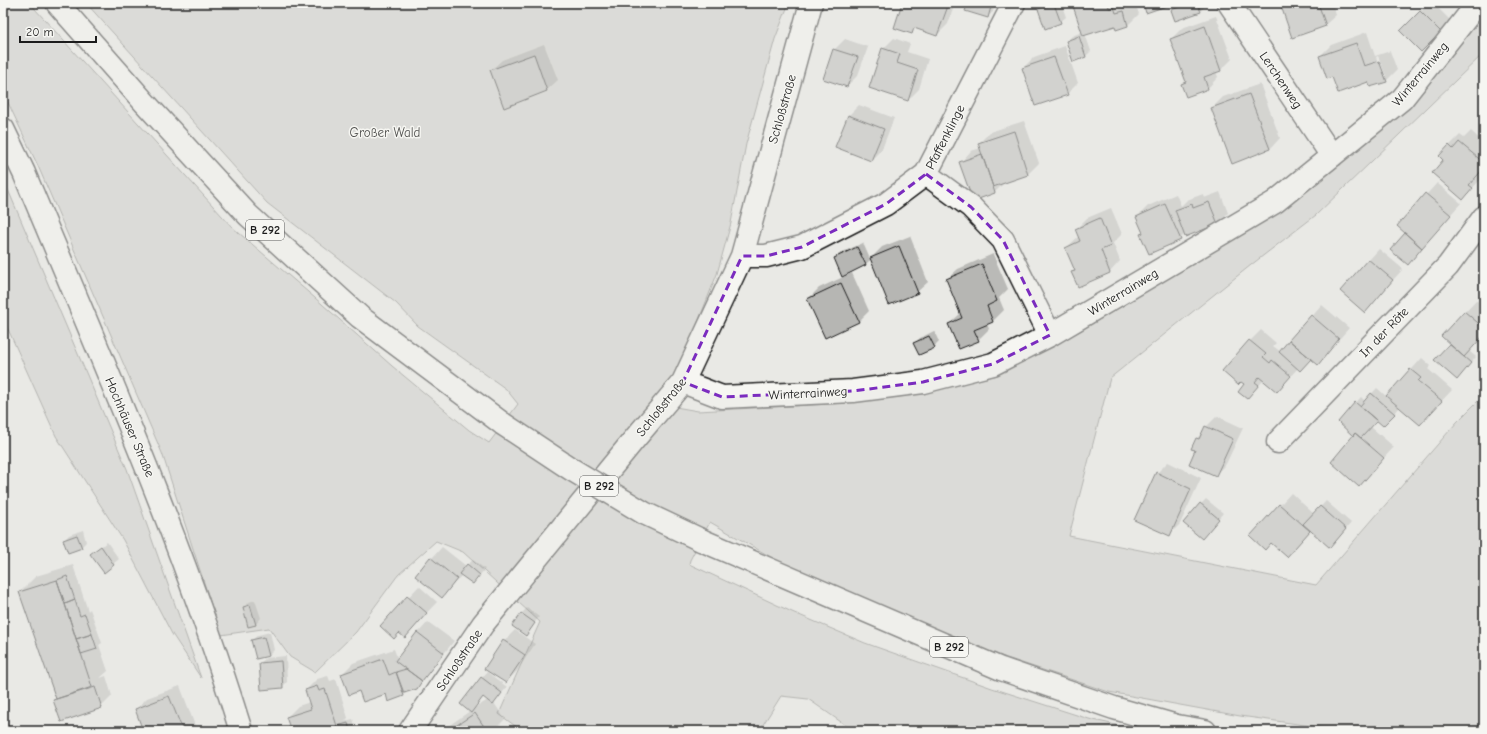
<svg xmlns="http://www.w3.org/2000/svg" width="1487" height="734" font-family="'Comic Neue',sans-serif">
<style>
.green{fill:#cbcbc7;stroke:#747472}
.shadow{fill:#0003;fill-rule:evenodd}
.building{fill:#b6b6b3;stroke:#1c1c1c}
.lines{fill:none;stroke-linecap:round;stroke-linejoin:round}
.minor-casing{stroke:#1c1c1c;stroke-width:25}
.highway-casing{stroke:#1c1c1c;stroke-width:25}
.minor{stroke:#f6f6f2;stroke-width:22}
.highway{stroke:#f6f6f2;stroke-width:22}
.highway-bridge-casing{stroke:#1c1c1c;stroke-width:25;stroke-linecap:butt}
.highway-bridge{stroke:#f6f6f2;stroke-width:22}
.marked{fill:none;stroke:#7b2cbf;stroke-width:3;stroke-dasharray:8 5;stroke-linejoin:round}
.labels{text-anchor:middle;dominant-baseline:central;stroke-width:3;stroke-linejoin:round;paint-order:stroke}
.shield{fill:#f6f6f2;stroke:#5d5d5c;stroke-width:1}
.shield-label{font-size:12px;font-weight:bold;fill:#1c1c1c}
.street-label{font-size:13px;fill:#1c1c1c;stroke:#f6f6f2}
.park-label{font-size:13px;fill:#51514f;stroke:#f6f6f2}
</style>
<rect width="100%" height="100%" fill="#e9e9e5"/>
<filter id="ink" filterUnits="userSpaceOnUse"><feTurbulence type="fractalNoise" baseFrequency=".025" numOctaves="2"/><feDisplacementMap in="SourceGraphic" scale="8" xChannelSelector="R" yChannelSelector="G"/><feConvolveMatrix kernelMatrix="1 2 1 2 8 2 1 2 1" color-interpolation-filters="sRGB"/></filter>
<g filter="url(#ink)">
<path class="green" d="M 3,3 L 31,3 L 35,9 L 232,227 L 322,304 L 392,366 L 469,430 L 489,443 L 518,404 L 506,389 L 418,326 L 396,303 L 267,203 L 86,3 L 789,3 L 775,39 L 746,144 L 731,223 L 717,274 L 681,365 L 653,403 L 698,411 L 831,404 L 899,397 L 995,376 L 1082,330 L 1285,208 L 1337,167 L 1402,109 L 1484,16 L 1484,53 L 1316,215 L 1251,265 L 1110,378 L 1069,536 L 1316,585 L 1457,422 L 1484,395 L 1484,731 L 1348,731 L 1240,716 L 1109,692 L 986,651 L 811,580 L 710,522 L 690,560 L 689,564 L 792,612 L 865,643 L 992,688 L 1089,719 L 1143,731 L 854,731 L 808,699 L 781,696 L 759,731 L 522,731 L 499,714 L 540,622 L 463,552 L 436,541 L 398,575 L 356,632 L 315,672 L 290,657 L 269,628 L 221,635 L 162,453 L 38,166 L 3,92 Z
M 3,178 L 127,469 L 201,678 L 172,634 L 123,540 L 56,436 L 3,318 Z"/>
<path class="shadow" d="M 903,3 L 955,3 L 948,24 L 937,35 L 916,28 L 911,33 Z
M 969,3 L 995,3 L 993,12 L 987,17 Z
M 1048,3 L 1061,3 L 1066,17 L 1060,22 L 1039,9 L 1045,4 Z
M 1073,3 L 1135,3 L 1139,14 L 1128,25 L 1117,28 L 1116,25 L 1085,34 L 1091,51 L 1086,56 L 1074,60 L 1067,41 L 1072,36 L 1082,32 Z
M 1183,3 L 1204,3 L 1205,6 L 1200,12 L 1172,10 L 1178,5 Z
M 1281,3 L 1332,3 L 1336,15 L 1325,25 Z
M 1429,3 L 1433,3 L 1451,21 L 1421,51 L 1401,31 Z
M 1216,16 L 1232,59 L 1221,70 L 1216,71 L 1218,77 L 1208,88 L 1182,84 L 1186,79 L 1171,39 L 1182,28 Z
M 1367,32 L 1375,56 L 1390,51 L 1397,70 L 1386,81 L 1369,81 L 1333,76 L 1320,56 L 1331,45 ZM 1378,56 L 1386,76 L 1383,76 L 1376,57 Z
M 894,38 L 910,44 L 907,52 L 928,59 L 919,89 L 908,100 L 883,49 Z
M 845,39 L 868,47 L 858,75 L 847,86 L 834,50 Z
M 544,44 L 558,80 L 547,90 L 491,70 L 502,60 Z
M 1065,46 L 1078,83 L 1067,94 L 1023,68 L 1034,57 Z
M 1260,84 L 1280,138 L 1270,149 L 1212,108 L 1223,97 Z
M 859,105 L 894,118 L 882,149 L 871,160 L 849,115 Z
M 1024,121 L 1039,163 L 1028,174 L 1006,181 L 995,192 L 961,162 L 971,151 L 981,148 L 979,143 L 990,132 Z
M 1471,131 L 1484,143 L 1484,168 L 1479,174 L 1483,177 L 1463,198 L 1445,160 L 1449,146 L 1460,135 L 1464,138 Z
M 1437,183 L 1461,203 L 1427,241 L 1398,226 Z
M 1220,192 L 1228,213 L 1218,223 L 1185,234 L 1180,239 L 1141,235 L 1144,232 L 1137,217 L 1148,206 L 1176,194 L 1181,206 L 1187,200 L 1203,194 L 1204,198 Z
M 1111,208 L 1122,234 L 1113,243 L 1120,261 L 1110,272 L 1072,272 L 1075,269 L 1066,248 L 1079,236 L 1076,229 L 1087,218 Z
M 910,236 L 928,282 L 917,292 L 871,259 L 865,265 L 835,258 L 840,253 L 863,243 L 870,259 L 882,247 Z
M 1379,249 L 1403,269 L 1375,300 L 1341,291 Z
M 993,254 L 1008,289 L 999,298 L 1004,310 L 993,321 L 987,323 L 989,329 L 978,340 L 949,324 L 961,313 L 947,279 L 958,269 Z
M 852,273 L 869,311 L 858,322 L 808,299 L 819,288 Z
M 1476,300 L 1484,307 L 1484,335 L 1469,351 L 1476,357 L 1462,373 L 1436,360 L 1451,344 L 1442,336 Z
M 1322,305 L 1349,328 L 1318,363 L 1311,358 L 1305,365 L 1298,368 L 1277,391 L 1264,380 L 1247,398 L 1245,384 L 1250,341 L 1261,330 L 1276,343 L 1273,346 L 1281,352 Z
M 934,331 L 939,342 L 934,347 L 914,343 L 920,338 Z
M 1422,358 L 1431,366 L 1428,369 L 1452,390 L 1420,424 L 1400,407 L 1389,420 L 1377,420 L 1371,427 L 1394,447 L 1359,485 L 1332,462 L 1358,432 L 1339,422 L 1361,397 L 1365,401 L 1377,388 L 1387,397 Z
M 1217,416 L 1243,428 L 1226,464 L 1215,475 L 1196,450 L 1193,448 L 1197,438 L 1203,432 L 1206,427 Z
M 1168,462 L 1201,478 L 1180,524 L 1169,535 L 1157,473 Z
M 1291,493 L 1314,514 L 1326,501 L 1351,523 L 1335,542 L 1311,530 L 1287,556 L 1271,542 L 1252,536 Z
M 1206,499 L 1223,513 L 1207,532 L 1201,504 Z
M 83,530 L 86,542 L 81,547 L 64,540 L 69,535 Z
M 107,542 L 119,559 L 104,571 L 91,554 Z
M 442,547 L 466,566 L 473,560 L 485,569 L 473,583 L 462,575 L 442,596 L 416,576 Z
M 73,565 L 88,611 L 90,609 L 102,643 L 99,645 L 108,671 L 100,678 L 106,676 L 112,696 L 101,707 L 54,700 L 56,698 L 20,592 L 36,576 Z
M 419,586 L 437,602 L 415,625 L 400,632 L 381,626 Z
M 255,600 L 261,618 L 256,624 L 244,607 L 249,602 Z
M 527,608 L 539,617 L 526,634 L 521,614 Z
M 428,622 L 454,641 L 416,688 L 408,691 L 404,695 L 389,700 L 386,692 L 360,690 L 342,674 L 353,663 L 394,649 L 398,660 L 418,633 Z
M 515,630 L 535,644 L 517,671 L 506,682 L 504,641 Z
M 270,632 L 274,650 L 269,655 L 252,640 L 258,635 Z
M 286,656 L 287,682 L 282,687 L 260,663 L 266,658 Z
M 487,672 L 507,687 L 494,703 L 505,719 L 493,731 L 441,731 L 470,711 L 461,704 ZM 484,696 L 488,700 L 475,708 Z
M 328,676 L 330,681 L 336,679 L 348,718 L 345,721 L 353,719 L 357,731 L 292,731 L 287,717 L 298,706 L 310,702 L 306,690 L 317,679 Z
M 180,686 L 197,731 L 144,731 L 136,709 L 147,698 Z"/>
<path class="building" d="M 902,3 L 939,3 L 948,6 L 937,36 L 914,28 L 912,34 L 894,28 Z
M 968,3 L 992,3 L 988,18 L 965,11 Z
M 1072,3 L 1108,3 L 1109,8 L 1114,7 L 1116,13 L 1124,11 L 1128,26 L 1116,30 L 1115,26 L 1083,36 Z
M 1143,3 L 1175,3 L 1146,13 Z
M 1191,3 L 1197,3 L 1201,12 L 1175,21 L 1171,10 Z
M 1280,3 L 1318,3 L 1326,26 L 1292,38 Z
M 1054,4 L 1061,23 L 1045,29 L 1038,9 Z
M 1420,11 L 1441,32 L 1421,52 L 1400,31 Z
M 1205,26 L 1221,71 L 1204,77 L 1208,89 L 1186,97 L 1181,84 L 1186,82 L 1170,39 Z
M 1079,36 L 1086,57 L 1073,62 L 1066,41 Z
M 1356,43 L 1364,66 L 1379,61 L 1387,82 L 1370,87 L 1368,82 L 1338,93 L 1332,77 L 1327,79 L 1319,56 Z
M 882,48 L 900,54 L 897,63 L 918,70 L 908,101 L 869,88 Z
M 833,49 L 858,57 L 847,87 L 823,79 Z
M 534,54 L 547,91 L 504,108 L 490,70 Z
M 1054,57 L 1068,95 L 1035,106 L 1022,68 Z
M 1249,94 L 1270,149 L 1232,164 L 1211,108 Z
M 848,115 L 884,129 L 871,161 L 835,147 Z
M 1014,131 L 1028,175 L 993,187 L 978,143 Z
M 1459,142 L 1484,163 L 1484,168 L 1469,185 L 1473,188 L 1463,200 L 1432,173 L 1443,160 L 1439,156 L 1449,145 L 1453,149 Z
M 982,154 L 995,193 L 973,201 L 959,162 Z
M 1425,193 L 1451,215 L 1422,248 L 1397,226 Z
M 1209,202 L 1218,224 L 1185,237 L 1175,210 L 1192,204 L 1193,208 Z
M 1165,204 L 1181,240 L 1149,254 L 1140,234 L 1143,233 L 1136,217 Z
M 1100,218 L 1111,246 L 1101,250 L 1110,273 L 1078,287 L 1071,272 L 1075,271 L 1065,248 L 1080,241 L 1075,229 Z
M 1405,233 L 1422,248 L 1408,265 L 1390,250 Z
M 899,246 L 918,293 L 889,305 L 870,258 Z
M 857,247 L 866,265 L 842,277 L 834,258 Z
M 1368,259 L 1393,280 L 1365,313 L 1340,291 Z
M 982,264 L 997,301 L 987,306 L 993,322 L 974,330 L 979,341 L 959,349 L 948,324 L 962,318 L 946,279 Z
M 841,283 L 859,322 L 825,338 L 807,299 Z
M 1464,311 L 1484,328 L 1484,335 L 1464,357 L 1441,336 Z
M 1311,315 L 1339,339 L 1318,365 L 1289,340 Z
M 929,336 L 935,348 L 919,355 L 913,343 Z
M 1249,340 L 1266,354 L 1263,357 L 1270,363 L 1272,360 L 1291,376 L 1277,392 L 1259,377 L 1255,382 L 1259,385 L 1247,399 L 1238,392 L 1244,384 L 1241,382 L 1238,385 L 1222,371 Z
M 1289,340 L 1311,359 L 1300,371 L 1279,352 Z
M 1449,344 L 1471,363 L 1457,380 L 1434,360 Z
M 1410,369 L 1421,378 L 1418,381 L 1442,401 L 1420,425 L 1386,396 Z
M 1371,393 L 1395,414 L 1383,426 L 1360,406 Z
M 1355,402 L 1377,421 L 1361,438 L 1355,433 L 1353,436 L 1338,422 Z
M 1205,426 L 1233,439 L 1216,476 L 1189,464 L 1195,450 L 1191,449 L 1196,438 L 1199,439 Z
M 1355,433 L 1384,458 L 1359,487 L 1331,462 Z
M 1156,472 L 1191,489 L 1170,536 L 1134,520 Z
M 1200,503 L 1219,519 L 1202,539 L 1183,523 Z
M 1279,504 L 1310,531 L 1287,557 L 1271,543 L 1265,550 L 1250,536 Z
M 1320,506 L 1346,529 L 1330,548 L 1303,524 Z
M 77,535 L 82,548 L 68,553 L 63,540 Z
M 101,546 L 114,565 L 104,573 L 90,554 Z
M 430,557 L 457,579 L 442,598 L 415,576 Z
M 467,564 L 480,575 L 473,584 L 459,574 Z
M 67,576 L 75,600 L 65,604 L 57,580 Z
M 57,580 L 92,687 L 56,699 L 19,592 Z
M 407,596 L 427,613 L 405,638 L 399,633 L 394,639 L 380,626 Z
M 75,600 L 80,616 L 85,614 L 92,634 L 76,639 L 65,604 Z
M 250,605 L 256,625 L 248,627 L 243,607 Z
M 521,613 L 535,623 L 526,636 L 512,626 Z
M 417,632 L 444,653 L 422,681 L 395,661 Z
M 92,634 L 97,649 L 81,654 L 76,639 Z
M 264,637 L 269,656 L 256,659 L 251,640 Z
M 503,640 L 525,655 L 506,683 L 484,669 Z
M 383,659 L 389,675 L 396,672 L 404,696 L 388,702 L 386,694 L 363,702 L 359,691 L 349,695 L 341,674 Z
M 281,661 L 283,688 L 261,690 L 259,663 Z
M 406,669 L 422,681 L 417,689 L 404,693 L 396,672 Z
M 481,677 L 502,693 L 493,705 L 483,697 L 471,713 L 460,704 Z
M 317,686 L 319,691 L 325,689 L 338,729 L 333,731 L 291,731 L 286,717 L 311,709 L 305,690 Z
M 95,687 L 102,708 L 61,722 L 53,700 Z
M 169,696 L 183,731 L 143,731 L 135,709 Z
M 475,713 L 487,731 L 448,731 Z
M 348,723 L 350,731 L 333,731 L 338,729 L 337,726 Z"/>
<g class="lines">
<g class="minor-casing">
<path id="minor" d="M 1229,3 L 1332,156
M 3,129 L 24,173 C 101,357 182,540 241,731
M 926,174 L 971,207 L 1003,240 L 1050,335
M 742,256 L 766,256 L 802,247 L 886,204 L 926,174 L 1014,3
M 683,382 L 722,397 L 853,391 L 923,382 L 993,364 L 1050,335 L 1275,202 L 1402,99 L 1478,3
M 1278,442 L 1448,266 L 1484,217
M 410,731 L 483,624 L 637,436 L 683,382 L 742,256 L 811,3"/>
</g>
<g class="highway-casing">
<path id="highway" d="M 57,3 L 145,103 L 248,215 L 360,317 L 503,424
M 701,540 L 1001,669 L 1114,708 L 1177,726 L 1205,731"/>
</g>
<use href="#minor" class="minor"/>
<use href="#highway" class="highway"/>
<g class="highway-bridge-casing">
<path id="highway-bridge" d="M 503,424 L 571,469 L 644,513 L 701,540"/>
</g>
<use href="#highway-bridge" class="highway-bridge"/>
</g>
</g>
<path d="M0 0H1487V734H0ZM 926,174 L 971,207 L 1003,240 L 1050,335 L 993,364 L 923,382 L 853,391 L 722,397 L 683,382 L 742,256 L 766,256 L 802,247 L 886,204 Z" fill="#e9e9e5" fill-opacity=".55" fill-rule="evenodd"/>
<path class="marked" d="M 926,174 L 971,207 L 1003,240 L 1050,335 L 993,364 L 923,382 L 853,391 L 722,397 L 683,382 L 742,256 L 766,256 L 802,247 L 886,204 Z"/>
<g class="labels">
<g class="shield">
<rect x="246" y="220" width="38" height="20" rx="3"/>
<rect x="580" y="476" width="38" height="20" rx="3"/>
<rect x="930" y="637" width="38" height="20" rx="3"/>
</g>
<g class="shield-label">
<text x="265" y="230">B 292</text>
<text x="599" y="486">B 292</text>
<text x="949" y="647">B 292</text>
</g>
<g class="street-label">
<text transform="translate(1420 74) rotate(-50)">Winterrainweg</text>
<text transform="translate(1281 80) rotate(56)">Lerchenweg</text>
<text transform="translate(782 109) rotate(-74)">Schloßstraße</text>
<text transform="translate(945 137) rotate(-63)">Pfaffenklinge</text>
<text transform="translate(1123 292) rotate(-31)">Winterrainweg</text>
<text transform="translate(1384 332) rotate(-46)">In der Röte</text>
<text transform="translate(808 393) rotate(-3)">Winterrainweg</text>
<text transform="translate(661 407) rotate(-51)">Schloßstraße</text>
<text transform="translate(130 427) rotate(67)">Hochhäuser Straße</text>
<text transform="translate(459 660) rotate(-56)">Schloßstraße</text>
</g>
<g class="park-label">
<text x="385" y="132">Großer Wald</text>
</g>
</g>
<rect width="1487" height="734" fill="none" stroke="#f6f6f2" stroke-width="16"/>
<rect x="8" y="8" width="1471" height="718" fill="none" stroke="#1c1c1c" stroke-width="1.5" filter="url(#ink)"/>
<path d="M20 36v6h76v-6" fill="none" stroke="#1c1c1c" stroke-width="2"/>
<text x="26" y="36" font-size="12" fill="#1c1c1c" stroke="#f6f6f2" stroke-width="3" paint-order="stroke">20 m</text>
</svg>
